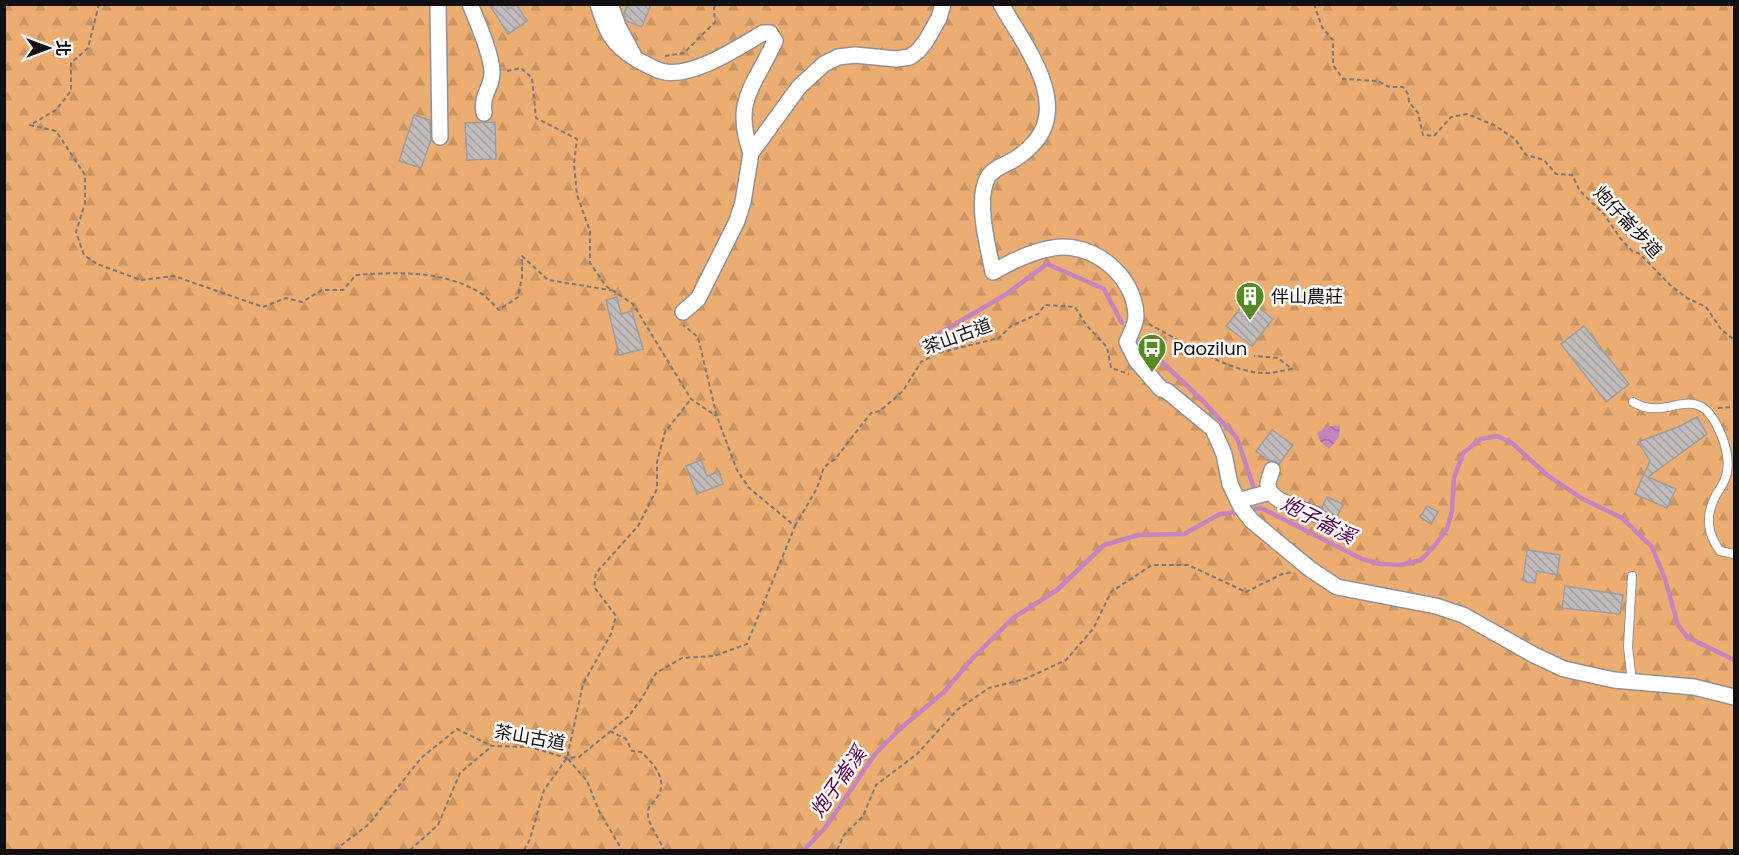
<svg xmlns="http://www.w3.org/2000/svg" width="1739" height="855" font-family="Poppins,'Noto Sans TC',sans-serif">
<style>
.forest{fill:url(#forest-firs)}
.water{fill:url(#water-waves)}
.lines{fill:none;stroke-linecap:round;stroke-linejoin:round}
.stream{stroke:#c484be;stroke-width:4.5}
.building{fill:url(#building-back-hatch);stroke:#9f9b9a;stroke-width:1.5}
.service-casing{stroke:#959090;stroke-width:10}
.minor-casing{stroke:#959090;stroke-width:18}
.path{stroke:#7a7777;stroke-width:2;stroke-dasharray:4.5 3;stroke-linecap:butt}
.service{stroke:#fff;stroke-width:8}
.minor{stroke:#fff;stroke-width:15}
.labels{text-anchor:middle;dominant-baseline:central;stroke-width:5;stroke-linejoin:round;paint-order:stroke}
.street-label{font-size:18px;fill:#110f0f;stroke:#fffcfc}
.poi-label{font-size:18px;fill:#110f0f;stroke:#fffcfc;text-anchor:start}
.water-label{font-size:20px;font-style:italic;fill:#50004d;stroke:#fffcfc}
</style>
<defs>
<pattern id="forest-firs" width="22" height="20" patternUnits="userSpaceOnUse" patternTransform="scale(1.5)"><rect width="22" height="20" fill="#ecad72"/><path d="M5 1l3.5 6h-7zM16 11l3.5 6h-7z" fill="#c99462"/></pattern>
<pattern id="water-waves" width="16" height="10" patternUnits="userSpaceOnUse" patternTransform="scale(1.5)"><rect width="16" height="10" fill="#c484be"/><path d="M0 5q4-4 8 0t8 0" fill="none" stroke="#9e6a99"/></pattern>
<pattern id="building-back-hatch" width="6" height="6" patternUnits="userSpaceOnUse" patternTransform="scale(1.5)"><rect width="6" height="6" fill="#c1bcbb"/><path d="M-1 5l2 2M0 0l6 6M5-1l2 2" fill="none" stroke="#a5a0a0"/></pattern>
</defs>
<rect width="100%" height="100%" fill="#f3eeee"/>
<path class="forest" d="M 5,5 L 1734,5 L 1734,850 L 5,850 Z"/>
<path class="water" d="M 1340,425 L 1339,437 L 1329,449 L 1320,441 L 1317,433 L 1327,427 Z"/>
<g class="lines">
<path class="stream" d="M 1140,341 L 1202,400 L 1237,438 L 1256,494
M 921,344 L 1005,295 L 1047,264 L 1104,289 L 1122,323
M 1248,511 L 1261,508 L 1362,559 L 1381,564 L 1401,565 L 1421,560 L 1436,544 L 1447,529 L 1452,511 L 1454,478 L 1463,453 L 1481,439 L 1497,436 L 1512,443 L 1547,475 L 1583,499 L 1622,518 L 1652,547 L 1665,579 L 1678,625 L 1687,637 L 1734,660
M 804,850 L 825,828 L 875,754 L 901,728 L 944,692 L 970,661 L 1013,618 L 1057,590 L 1104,545 L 1138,535 L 1184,534 L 1220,514 L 1240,512"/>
</g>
<path class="building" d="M 489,4 L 505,4 L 508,9 L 516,4 L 527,21 L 508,34 Z
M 628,4 L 651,4 L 642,27 L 626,21 L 624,14 Z
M 414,115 L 430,120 L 431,140 L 421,168 L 399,161 Z
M 495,122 L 496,159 L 467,160 L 465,123 Z
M 617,297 L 621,314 L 632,311 L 643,349 L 619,355 L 606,300 Z
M 1248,299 L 1273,319 L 1252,346 L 1226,326 Z
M 1584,326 L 1629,384 L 1606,402 L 1561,344 Z
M 1697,417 L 1707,434 L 1648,477 L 1676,489 L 1667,508 L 1635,494 L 1650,461 L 1638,442 L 1678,427 Z
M 1272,430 L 1293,445 L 1279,464 L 1275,461 L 1269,461 L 1256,451 Z
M 701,460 L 707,476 L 719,472 L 723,484 L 697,494 L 686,466 Z
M 1327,497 L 1343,504 L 1337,517 L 1324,511 L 1322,507 Z
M 1427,506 L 1438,512 L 1431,524 L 1420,517 Z
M 1527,550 L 1560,555 L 1557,575 L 1537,571 L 1535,583 L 1523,581 Z
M 1565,586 L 1623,595 L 1620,614 L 1562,608 Z"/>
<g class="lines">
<g class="service-casing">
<path id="service" d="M 1633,402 C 1668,424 1696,377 1719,430 C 1726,444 1731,464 1725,479 C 1723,485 1719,490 1716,495 C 1705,516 1707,533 1720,551 L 1734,554
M 1632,681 L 1628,647 L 1632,576"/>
</g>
<g class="minor-casing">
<path id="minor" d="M 438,4 L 440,137
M 470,4 C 477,21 492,55 492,72 C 493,87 481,92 484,113
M 598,4 C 606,32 612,44 636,59 C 644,63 653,69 661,71 C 690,80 739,47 763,33 L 770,33 L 775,41 C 755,86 732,100 751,153
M 610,4 L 618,26 L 633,54
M 1001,4 C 1022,42 1073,104 1032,145 C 1028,149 1023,154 1018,157 C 1009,164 994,167 988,177 C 975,200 988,247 993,272 C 1012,261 1032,251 1053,248 C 1093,241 1135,276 1136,316 C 1136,324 1130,335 1127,342 L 1136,360 L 1161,389 L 1167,391 L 1213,429 L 1224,454 L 1230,484 L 1241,507 L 1252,521 L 1310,569 L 1337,587 L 1436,606 L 1463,615 L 1534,655 L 1564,669 L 1614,680 L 1694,687 L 1734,697
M 683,312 L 698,299 L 737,221 L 743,202 L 751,153 L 799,87 L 824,64 L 838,57 L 855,55 L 896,59 L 910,57 L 918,51 L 926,41 L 939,18 L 943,4
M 1272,470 C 1271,475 1268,480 1268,484 C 1267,501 1302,509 1315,514
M 1238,501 L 1270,492"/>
</g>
<path class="path" d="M 99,4 L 88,48 L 71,63 L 71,91 L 56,110 L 30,125 L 56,131 L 85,175 L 85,203 L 76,232 L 84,255 L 97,264 L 141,280 L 174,276 L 263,307 L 286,298 L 302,302 L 322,290 L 343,290 L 356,275 C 399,272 444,270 482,294 C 488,298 494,305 499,310 L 518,297 L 522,277 L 522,256 L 548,280 L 616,291
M 1314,4 L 1322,27 L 1333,40 L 1333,65 L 1343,79 L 1378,81 L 1389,87 L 1403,87 L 1408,94 L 1409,102 L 1418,113 L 1423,135 L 1434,136 L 1451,117 L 1467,114 L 1494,125 L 1515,139 L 1526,155 L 1544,160 L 1556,174 L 1572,175 L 1580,191 L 1604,214 L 1620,238 L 1632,251 L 1640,254 L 1670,285 L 1687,298 L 1706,307 L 1721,329 L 1734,340
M 665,56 L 684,53 L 715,22 L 714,8 L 716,4
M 507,71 L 521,68 L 532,78 L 536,118 L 577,139 L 574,164 L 577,195 L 590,231 L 590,263 L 606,286 L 633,304 L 691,399 L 716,416
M 1149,324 C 1181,341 1233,375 1269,373 C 1277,372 1285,370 1292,369 L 1278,358 L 1254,356
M 1718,408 L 1734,407
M 795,526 L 817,488 L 824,467 L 835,459 L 871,413 L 880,411 L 903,391 L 921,362 L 938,353 L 999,338 L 1011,326 L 1038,314 L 1045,305 L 1075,307 L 1087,326 L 1107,347 L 1111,368 L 1129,374
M 610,731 L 626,739 L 632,751 L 641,752 C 653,763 668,779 658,796 C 654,803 646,806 648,816 C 649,824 660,841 664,850
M 568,759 L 587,781 L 599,811 L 622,850
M 335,850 L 369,824 L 421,758 L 457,729 L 492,746 L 530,747 L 567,758 L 579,757 L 628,717 L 642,698 L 656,673 L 682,658 L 714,656 L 747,644 L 795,526 L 749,488 L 737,470 L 717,417 L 698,337 L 683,325
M 410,850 L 438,825 L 460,773 L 492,746
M 524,850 L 530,839 L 544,790 L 567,758 L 583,684 L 611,634 L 616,616 L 594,587 L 596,573 L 638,526 L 657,489 L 657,462 L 665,432 L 691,399
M 837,850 L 844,835 L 863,816 L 876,785 L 917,754 L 957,710 L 989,688 L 1025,679 L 1066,660 L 1093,629 L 1111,592 L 1152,565 L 1188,565 L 1246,592 L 1282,574 L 1293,572"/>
<use href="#service" class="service"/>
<use href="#minor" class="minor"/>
</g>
<defs>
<g id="building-pin" transform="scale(1.5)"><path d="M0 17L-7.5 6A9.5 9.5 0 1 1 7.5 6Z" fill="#558a23" stroke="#fffcfc"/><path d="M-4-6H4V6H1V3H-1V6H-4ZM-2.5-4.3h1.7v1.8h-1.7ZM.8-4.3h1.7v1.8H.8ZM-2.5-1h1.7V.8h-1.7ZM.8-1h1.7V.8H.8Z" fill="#fff"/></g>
<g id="bus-pin" transform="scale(1.5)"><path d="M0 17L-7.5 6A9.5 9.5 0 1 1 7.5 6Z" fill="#558a23" stroke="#fffcfc"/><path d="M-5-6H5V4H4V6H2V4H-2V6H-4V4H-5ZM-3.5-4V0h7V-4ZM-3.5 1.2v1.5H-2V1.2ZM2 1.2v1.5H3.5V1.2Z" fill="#fff"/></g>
</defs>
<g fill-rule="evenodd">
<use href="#building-pin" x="1250" y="296"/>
<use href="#bus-pin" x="1152" y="348"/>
</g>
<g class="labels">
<g class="street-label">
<text transform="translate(1628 222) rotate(47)">炮仔崙步道</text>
<text transform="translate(957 336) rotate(-20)">茶山古道</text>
<text transform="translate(530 737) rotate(10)">茶山古道</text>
</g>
<g class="poi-label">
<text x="1271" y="296">伴山農莊</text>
<text x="1173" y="348">Paozilun</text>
</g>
<g class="water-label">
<text transform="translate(1318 520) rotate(27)">炮子崙溪</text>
<text transform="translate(838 782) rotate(-55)">炮子崙溪</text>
</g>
</g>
<rect width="1739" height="855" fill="none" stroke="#110f0f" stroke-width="12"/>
<g transform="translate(48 48) rotate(90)" stroke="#fffcfc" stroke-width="4.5" paint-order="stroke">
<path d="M0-4.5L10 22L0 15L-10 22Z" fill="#110f0f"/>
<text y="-9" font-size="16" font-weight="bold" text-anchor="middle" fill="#110f0f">北</text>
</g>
</svg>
